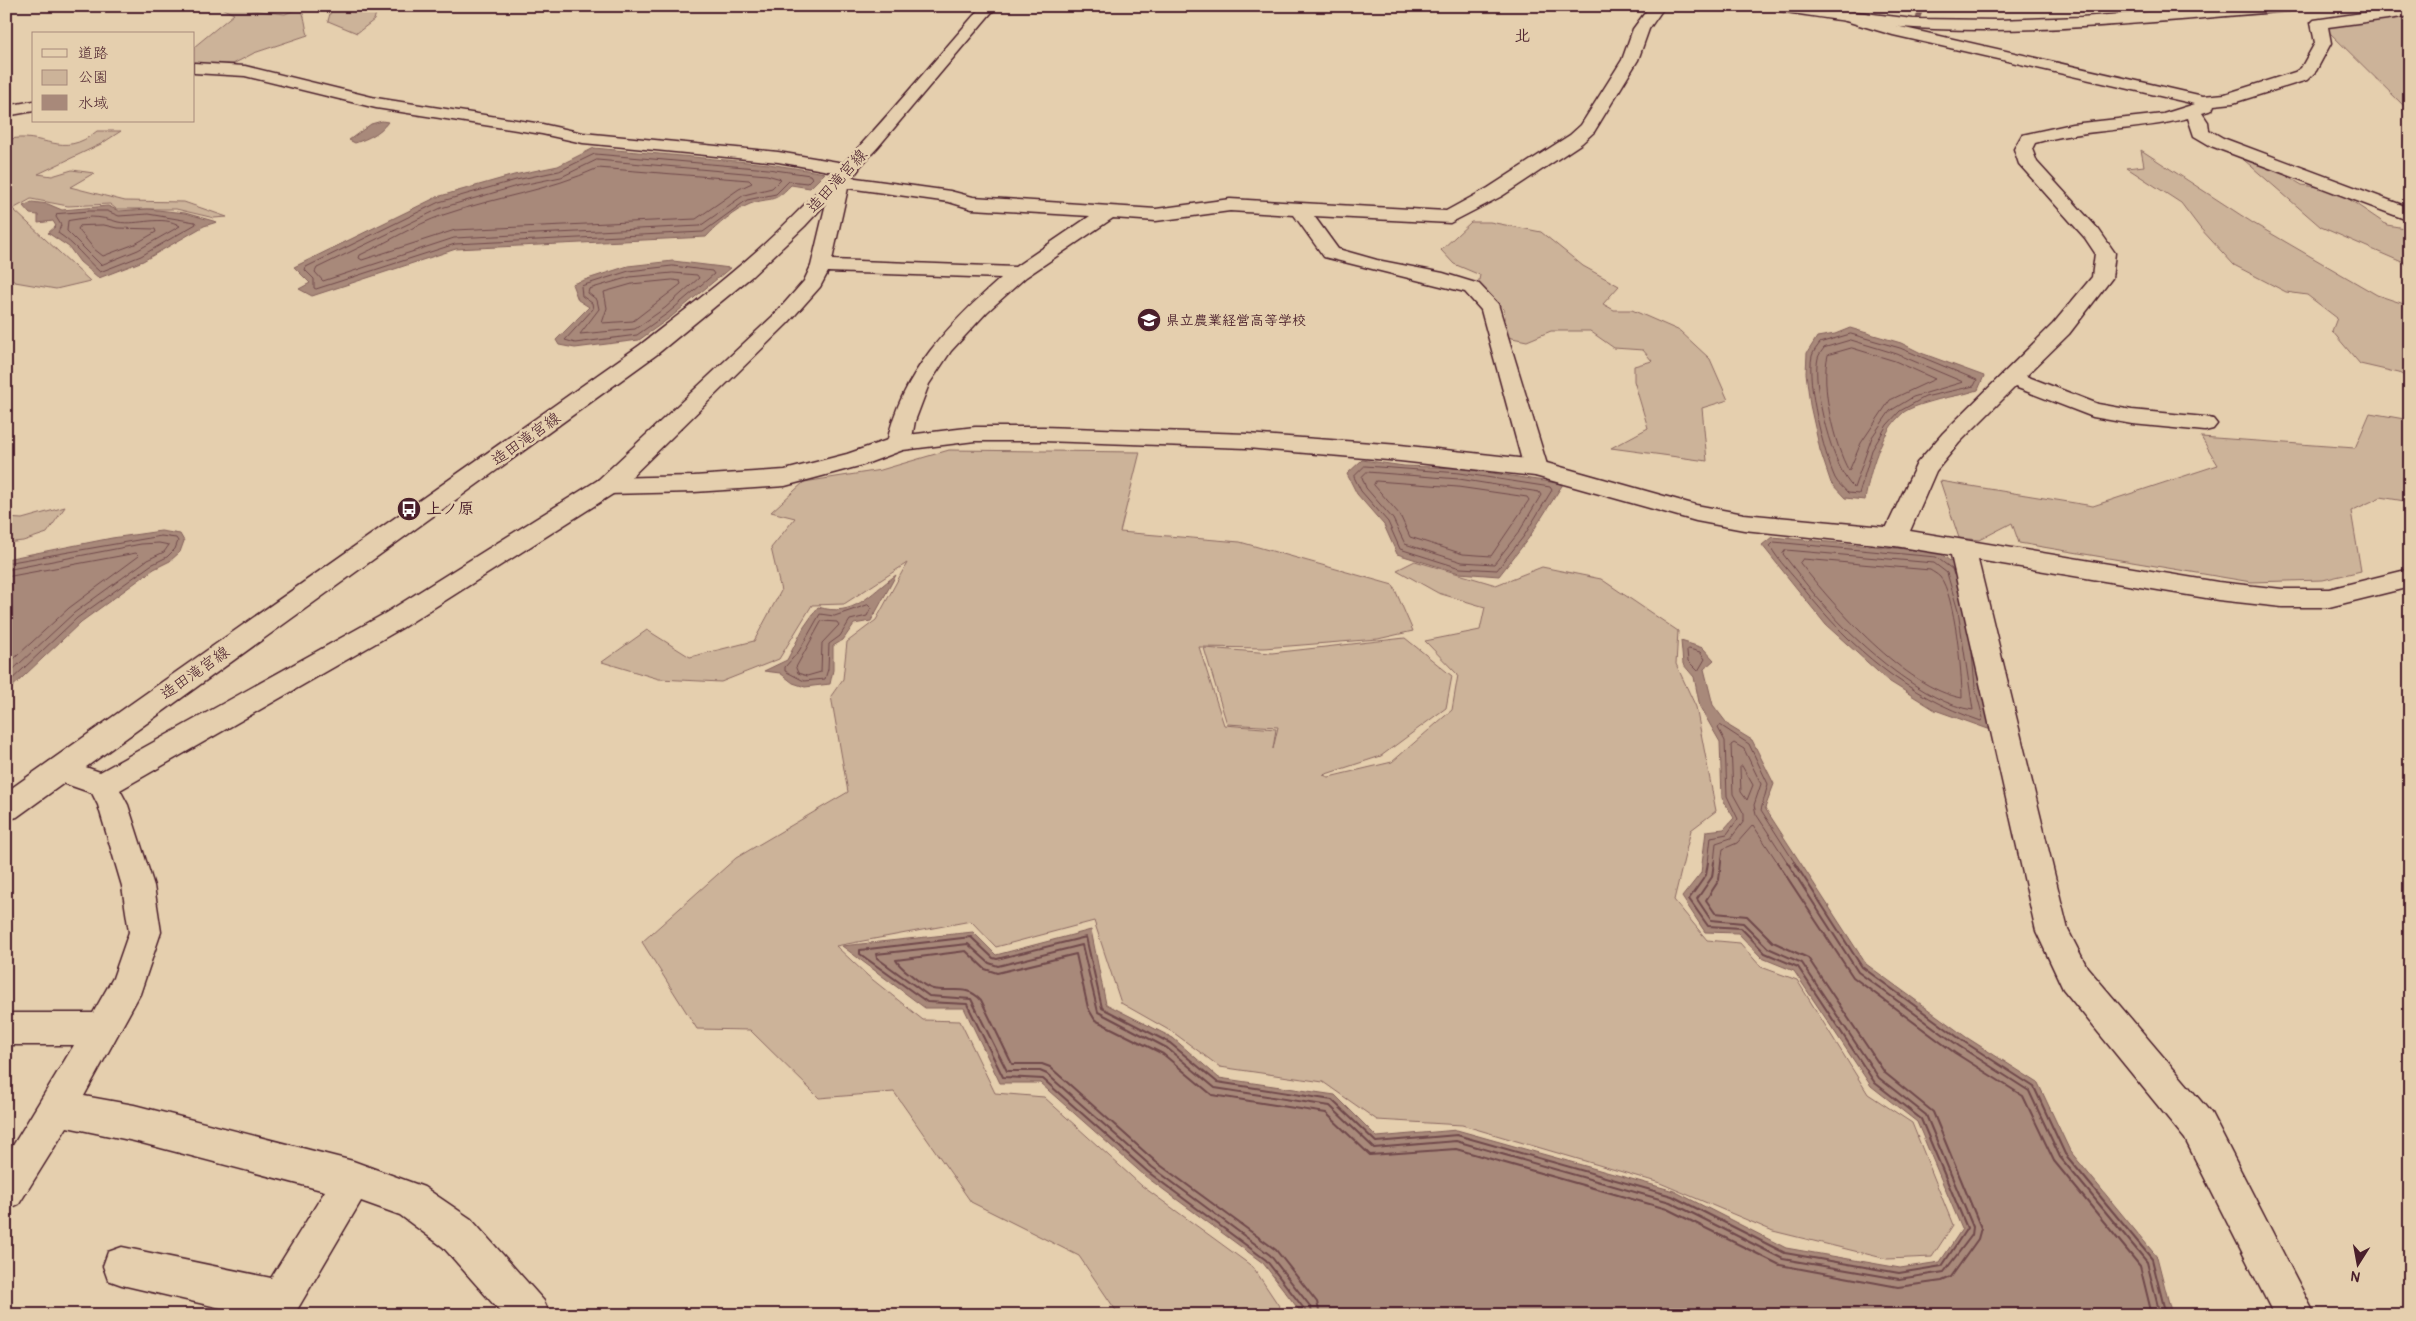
<svg xmlns="http://www.w3.org/2000/svg" width="2416" height="1321" font-family="Pangolin,'Klee One',sans-serif">
<style>
.green{fill:#ccb399;stroke:#8b6962}
.water{fill:#a8897a;stroke:#825f5a}
.lines{fill:none;stroke-linecap:round;stroke-linejoin:round}
.shore-far1{stroke:#70494b;stroke-width:1}
.shore{stroke:#70494b;stroke-width:2}
.stream{stroke:#825f5a;stroke-width:4.5}
.minor-casing{stroke:#4a1f2b;stroke-width:3}
.tertiary-casing{stroke:#4a1f2b;stroke-width:3}
.secondary-casing{stroke:#4a1f2b;stroke-width:3}
.minor{fill:#e5cfae;fill-rule:evenodd}
.tertiary{fill:#e5cfae;fill-rule:evenodd}
.secondary{fill:#e5cfae;fill-rule:evenodd}
.labels{text-anchor:middle;dominant-baseline:central;stroke-width:5;stroke-linejoin:round;paint-order:stroke}
.far-poi-label{font-size:14px;font-weight:bold;fill:#4a1f2b;stroke:#e5cfae;text-anchor:start}
.far-quarter-label{font-size:16px;font-weight:bold;fill:#4a1f2b;stroke:#e5cfae}
.street-label{font-size:16px;fill:#4a1f2b;stroke:#e5cfae}
.poi-label{font-size:16px;font-weight:bold;fill:#4a1f2b;stroke:#e5cfae;text-anchor:start}
</style>
<rect width="100%" height="100%" fill="#e5cfae"/>
<filter id="ink" filterUnits="userSpaceOnUse"><feTurbulence type="fractalNoise" baseFrequency=".02" numOctaves="2"/><feDisplacementMap in="SourceGraphic" scale="10" xChannelSelector="R" yChannelSelector="G"/><feConvolveMatrix kernelMatrix="1 2 1 2 8 2 1 2 1" color-interpolation-filters="sRGB"/></filter>
<g filter="url(#ink)">
<path class="green" d="M 217,6 L 243,6 L 252,10 L 285,14 L 300,8 C 305,14 305,26 308,35 L 254,53 L 233,64 L 194,65 L 194,47 L 234,14 Z
M 340,6 L 383,6 L 376,13 L 374,20 L 357,33 L 328,21 L 331,10 Z
M 2410,16 L 2410,112 L 2323,26 Z
M 97,131 L 121,131 L 101,144 L 38,174 L 52,176 L 72,170 L 94,173 L 70,187 L 125,201 L 184,202 L 227,217 L 214,218 L 176,209 L 116,209 L 110,204 L 68,206 L 31,199 L 13,209 L 90,281 L 56,289 L 15,282 L 6,275 L 6,249 L 10,244 L 6,242 L 6,140 C 44,130 61,161 97,131 Z
M 2222,147 L 2272,167 L 2302,185 L 2334,189 L 2387,225 L 2410,229 L 2410,267 L 2404,263 L 2321,227 L 2244,160 Z
M 2141,150 L 2253,223 L 2377,295 L 2410,306 L 2410,379 L 2399,373 L 2360,364 L 2332,331 L 2337,318 L 2307,295 L 2286,292 L 2234,265 L 2200,228 L 2181,203 L 2127,168 L 2144,166 Z
M 1471,222 L 1490,222 L 1541,232 L 1583,266 L 1619,286 L 1603,304 L 1614,310 L 1632,310 L 1680,331 L 1710,359 L 1728,400 L 1702,408 L 1707,461 L 1611,448 L 1648,428 L 1634,381 L 1634,366 L 1652,361 L 1643,350 L 1614,348 L 1590,331 L 1551,331 L 1527,341 L 1507,337 L 1504,309 L 1478,285 L 1480,275 L 1454,264 L 1441,250 Z
M 2370,413 L 2410,420 L 2410,502 L 2381,497 L 2351,511 L 2361,571 L 2323,580 L 2251,582 L 2019,543 L 2012,523 L 1979,540 L 1959,538 L 1940,481 L 2093,506 L 2218,465 L 2201,437 L 2355,448 Z
M 949,450 L 1140,452 L 1120,532 L 1240,542 L 1393,585 L 1413,631 L 1378,639 L 1264,648 L 1199,647 L 1224,725 L 1276,729 L 1273,749 L 1278,727 L 1227,724 L 1204,648 L 1272,653 L 1405,638 L 1452,676 L 1446,708 L 1381,756 L 1323,775 L 1329,777 L 1392,762 L 1452,710 L 1458,675 L 1425,641 L 1480,630 L 1485,607 L 1438,593 L 1397,570 L 1415,561 L 1496,585 L 1542,567 L 1601,579 L 1678,631 L 1676,664 L 1696,707 L 1716,811 L 1691,830 L 1674,900 L 1707,940 L 1740,943 L 1761,967 L 1797,980 L 1868,1094 L 1912,1123 L 1953,1225 L 1932,1257 L 1887,1259 L 1773,1231 L 1660,1183 L 1462,1125 L 1377,1120 L 1323,1082 L 1220,1067 L 1174,1033 L 1121,1003 L 1094,921 L 996,947 L 971,921 L 836,946 L 868,976 L 923,1020 L 960,1021 L 995,1093 L 1044,1097 L 1142,1186 L 1253,1267 L 1285,1315 L 1119,1315 L 1079,1256 L 971,1202 L 894,1092 L 819,1098 L 750,1030 L 697,1029 L 642,942 L 736,858 L 848,792 L 831,696 L 843,679 L 847,642 L 876,620 L 907,563 L 844,604 L 812,605 L 779,659 L 721,682 L 659,679 L 602,662 L 647,630 L 690,657 L 754,641 L 781,591 L 771,548 L 795,518 L 771,512 L 804,482 L 881,470 Z
M 65,507 L 47,533 L 23,541 L 6,543 L 6,518 L 22,519 Z"/>
<path class="water" d="M 382,121 L 388,122 C 379,134 369,138 355,143 L 349,140 L 371,124 Z
M 594,148 L 769,164 L 825,173 L 810,188 L 791,185 C 772,205 772,196 750,204 C 735,210 717,225 706,237 L 456,249 L 312,296 L 299,289 L 310,283 L 294,267 L 437,197 L 514,175 L 558,166 Z
M 32,202 L 48,204 L 62,210 L 108,206 L 119,211 L 148,209 L 185,213 L 217,222 L 204,226 L 143,261 L 99,278 L 80,262 L 69,247 L 48,233 L 56,226 L 53,221 L 38,223 L 38,215 L 30,214 L 23,206 Z
M 673,261 L 730,268 L 671,317 L 639,340 L 575,348 L 559,345 L 556,340 L 589,307 L 578,300 L 572,284 L 628,266 Z
M 1850,328 L 1901,343 L 1921,353 L 1984,376 L 1978,390 C 1961,396 1943,397 1926,403 C 1919,405 1910,408 1904,412 C 1880,432 1870,471 1865,500 L 1845,498 L 1831,483 L 1820,450 L 1810,405 L 1806,373 L 1807,353 L 1817,337 L 1835,334 Z
M 1362,460 L 1404,466 L 1460,468 L 1563,484 L 1528,539 L 1499,576 L 1459,573 L 1397,554 L 1384,525 L 1357,494 L 1347,474 Z
M 161,531 L 180,534 L 184,541 L 180,552 L 170,561 L 154,569 L 81,622 L 6,693 L 6,559 L 112,538 Z
M 1772,537 L 1939,552 L 1956,566 L 1977,652 L 1980,687 L 1991,730 L 1935,710 L 1887,680 L 1826,625 L 1762,545 Z
M 896,575 L 871,621 L 854,624 L 843,640 L 833,646 L 833,670 L 830,684 L 805,687 L 793,683 L 780,673 L 764,671 L 787,660 L 804,627 L 818,607 C 855,618 869,594 896,575 Z
M 1681,641 L 1703,648 L 1714,660 L 1704,669 L 1713,705 L 1729,726 L 1752,740 L 1774,784 L 1765,808 L 1866,964 L 1966,1037 L 2038,1083 L 2070,1151 L 2157,1257 L 2172,1315 L 1303,1315 L 1263,1263 L 1145,1176 L 1040,1083 L 1000,1083 L 964,1008 L 925,1008 L 842,946 L 973,932 L 996,955 L 1091,930 L 1106,1004 L 1173,1038 L 1219,1078 L 1335,1095 L 1377,1137 L 1457,1130 L 1674,1191 L 1786,1248 L 1900,1268 L 1940,1262 L 1962,1229 L 1917,1122 L 1871,1086 L 1794,971 L 1762,958 L 1738,933 L 1705,932 L 1682,897 L 1701,873 L 1706,831 L 1724,829 L 1734,818 L 1722,798 L 1720,742 L 1700,707 L 1694,677 L 1683,664 Z"/>
<g class="lines">
<path class="shore-far1" d="M 595,154 L 768,169 L 810,175 L 812,178 L 807,183 L 789,181 L 776,194 L 747,200 L 703,232 L 455,244 L 316,289 L 314,288 L 314,279 L 305,270 L 306,267 L 439,202 L 516,180 L 559,171 Z
M 597,160 L 767,175 L 781,179 L 772,188 L 744,195 L 700,226 L 454,238 L 323,281 L 315,272 L 317,268 L 441,208 L 517,186 L 561,177 Z
M 598,168 L 749,180 L 752,183 L 739,189 L 696,219 L 455,230 L 362,260 L 359,258 L 360,255 C 388,242 414,225 443,215 C 495,197 548,191 598,168 Z
M 90,211 L 107,211 L 119,216 L 148,214 L 195,222 L 196,224 L 141,256 L 100,272 C 85,259 75,244 58,233 L 61,225 L 56,217 L 57,214 Z
M 91,217 C 101,217 108,219 118,222 C 137,226 163,214 180,226 L 138,250 L 101,265 L 67,231 L 68,221 Z
M 104,225 L 117,228 L 155,229 L 156,232 L 135,244 L 103,256 L 94,249 L 78,229 L 80,226 Z
M 673,266 L 712,271 L 714,274 L 668,313 L 637,335 L 575,343 L 565,340 L 593,309 L 592,303 L 582,296 L 581,286 L 629,271 Z
M 673,273 L 697,275 L 699,278 L 665,308 L 635,329 L 580,334 L 599,309 L 597,300 L 588,293 L 589,289 L 630,277 Z
M 673,280 L 680,281 L 681,284 L 633,321 L 602,323 L 607,308 L 604,292 L 632,284 Z
M 1851,334 L 1900,348 L 1977,380 L 1974,386 L 1925,397 L 1900,411 L 1887,425 L 1872,450 L 1859,494 L 1848,493 C 1844,488 1838,484 1835,478 C 1824,454 1806,382 1812,356 C 1813,352 1817,347 1820,343 Z
M 1851,340 L 1897,354 L 1963,382 L 1913,397 L 1890,411 L 1872,437 L 1854,488 C 1833,471 1811,384 1818,358 C 1819,354 1822,351 1824,348 Z
M 1852,348 L 1895,361 L 1935,379 L 1890,400 L 1861,443 L 1849,471 C 1834,445 1820,385 1828,355 Z
M 1365,466 L 1460,473 L 1550,487 L 1552,490 L 1524,536 L 1497,570 L 1460,568 L 1400,549 L 1388,522 L 1361,491 L 1354,477 Z
M 1367,472 L 1459,479 L 1539,492 L 1541,495 L 1519,532 L 1494,564 L 1462,562 L 1405,544 L 1393,519 L 1366,488 L 1362,477 Z
M 1376,481 L 1458,487 L 1527,497 L 1529,500 L 1491,556 L 1463,554 L 1410,537 L 1400,515 L 1374,485 Z
M 1786,550 L 1934,563 L 1947,573 L 1958,611 L 1973,710 C 1926,704 1860,646 1829,611 C 1812,593 1798,573 1783,554 Z
M 1803,559 L 1930,570 C 1933,572 1937,574 1940,577 C 1955,595 1962,673 1962,698 C 1905,688 1835,607 1800,563 Z
M 6,563 L 161,536 L 176,538 L 178,541 L 175,549 L 167,557 L 151,565 L 77,618 L 6,685
M 6,570 L 141,544 L 159,543 L 169,545 L 164,552 L 147,560 L 74,613 L 6,676
M 1954,575 L 1952,569 L 1936,557 L 1774,542 L 1770,546 C 1779,562 1792,574 1803,588 C 1853,650 1905,695 1981,721 L 1983,718 L 1975,687 L 1972,653
M 6,577 L 136,553 L 139,556 L 69,608 L 6,666
M 868,605 L 871,608 L 867,616 L 850,620 L 840,636 L 829,644 L 828,669 L 825,679 L 804,681 L 785,671 L 785,667 L 799,651 L 820,614 L 834,616 Z
M 822,621 L 837,622 L 839,625 L 822,643 L 821,672 L 807,676 L 798,673 L 796,668 Z
M 1689,649 L 1700,652 L 1705,659 L 1698,671 L 1688,661 L 1687,651 Z
M 1742,766 L 1753,785 L 1747,800 L 1741,792 L 1740,768 Z
M 1708,863 L 1711,837 L 1727,834 L 1738,819 L 1727,796 L 1725,741 L 1718,728 L 1720,725 L 1749,744 L 1768,784 L 1761,810 L 1795,863
M 1714,863 L 1716,843 L 1731,838 L 1744,821 L 1744,814 L 1733,794 L 1731,745 L 1734,743 L 1744,749 L 1761,784 L 1754,805 L 1756,814 L 1788,863
M 1721,863 L 1723,849 L 1737,843 L 1753,825 L 1778,863"/>
<path class="shore" d="M 1777,862 L 1853,977 L 1955,1053 L 2023,1096 L 2054,1161 L 2140,1266 L 2152,1315
M 1787,862 L 1858,972 L 1959,1046 L 2029,1091 L 2060,1157 L 2147,1262 L 2160,1315
M 1794,862 L 1862,967 L 1963,1041 L 2034,1087 L 2065,1154 L 2152,1259 L 2166,1315
M 1306,1315 L 1305,1310 L 1266,1260 L 1148,1172 L 1043,1079 L 1003,1077 L 967,1004 L 927,1002 L 860,954 L 860,950 L 971,937 L 993,958 L 997,959 L 1086,937 L 1102,1008 L 1170,1043 L 1217,1082 L 1332,1100 L 1376,1142 L 1457,1135 L 1672,1196 L 1785,1253 L 1899,1273 L 1942,1266 L 1967,1228 L 1921,1119 L 1875,1083 L 1798,967 L 1765,953 L 1741,928 L 1708,926 L 1689,899 L 1706,875 L 1708,862
M 1313,1315 L 1310,1306 L 1270,1255 L 1152,1167 L 1047,1074 L 1040,1071 L 1007,1071 L 971,999 L 929,996 L 877,958 L 876,954 L 968,944 L 989,963 L 998,966 L 1082,945 L 1098,1012 L 1167,1048 L 1215,1088 L 1330,1106 L 1374,1148 L 1456,1141 L 1670,1202 L 1783,1259 L 1899,1279 L 1944,1272 L 1972,1235 L 1973,1227 L 1926,1115 L 1879,1078 L 1802,963 L 1768,948 L 1743,923 L 1711,920 L 1697,899 L 1712,877 L 1714,862
M 1320,1315 L 1317,1302 L 1276,1250 L 1156,1162 L 1050,1067 L 1042,1064 L 1012,1064 L 981,1000 C 967,984 951,993 933,989 C 924,987 916,979 910,974 C 905,970 899,966 896,960 L 966,951 L 985,969 L 997,973 L 1076,954 L 1088,1008 L 1095,1020 L 1163,1054 L 1212,1095 L 1326,1113 L 1370,1155 L 1456,1149 L 1667,1209 L 1780,1265 L 1898,1287 L 1942,1281 L 1951,1277 L 1978,1239 L 1981,1228 L 1933,1112 L 1885,1073 L 1808,958 L 1773,942 L 1747,916 L 1715,913 L 1706,900 L 1719,880 L 1721,862"/>
<path class="stream" d="M 1918,18 L 1922,6"/>
<g class="minor-casing">
<path id="minor" d="M 1650,6 L 1665,6 L 1649,29 L 1638,60 L 1594,132 L 1582,143 L 1502,196 L 1450,223 L 1314,216 L 1338,249 L 1377,260 L 1443,273 L 1479,284 L 1498,304 L 1548,468 L 1544,473 L 1536,476 L 1528,473 L 1524,468 L 1481,310 L 1465,292 L 1324,257 L 1294,215 L 1230,211 L 1156,221 L 1113,218 L 1026,277 L 987,312 L 951,351 L 929,384 L 915,421 L 911,443 L 907,448 L 899,450 L 891,448 L 887,443 C 901,373 949,324 1001,278 L 828,272 L 820,287 L 788,323 L 616,492 L 402,628 L 120,790 L 128,805 L 154,886 L 161,932 L 140,994 L 84,1096 L 134,1105 L 353,1161 L 424,1187 L 471,1219 L 544,1301 L 550,1315 L 503,1315 L 443,1247 L 400,1215 L 361,1201 L 294,1315 L 251,1315 L 122,1285 L 108,1280 L 103,1266 L 108,1252 L 122,1247 L 271,1278 L 325,1191 L 134,1141 L 67,1127 L 19,1204 L 6,1210 L 6,1157 L 74,1045 L 6,1045 L 6,1013 L 93,1013 L 113,978 L 129,932 L 122,886 L 98,805 L 92,793 L 49,778 L 44,770 L 49,762 L 59,758 L 100,772 L 384,614 L 598,480 L 774,315 L 804,281 L 811,266 L 832,178 L 834,174 L 840,173 L 778,162 L 583,143 L 542,134 L 376,108 L 245,76 L 194,73 L 194,63 L 245,66 L 376,98 L 542,124 L 583,133 L 778,152 L 856,165 L 859,169 L 856,173 L 847,174 L 856,178 L 950,191 L 973,197 L 1156,209 L 1230,199 L 1446,211 L 1488,188 L 1570,135 L 1581,125 L 1622,60 L 1633,29 ZM 848,188 L 949,202 L 972,209 L 1090,216 L 1015,267 L 832,260 Z
M 2180,6 L 2202,6 L 2212,12 L 2204,17 L 2182,9 Z
M 2410,6 L 2410,16 L 2328,27 L 2331,43 L 2316,71 L 2307,80 L 2233,103 L 2214,105 L 2212,110 L 2202,113 L 2208,122 L 2209,130 L 2223,138 L 2410,208 L 2410,221 L 2211,146 L 2194,136 L 2188,118 C 2138,131 2085,129 2035,143 L 2032,149 L 2037,162 L 2099,230 L 2115,253 L 2112,278 L 2109,282 L 2069,334 L 2026,376 L 2098,404 L 2132,410 L 2205,417 L 2213,419 L 2217,424 L 2213,429 L 2205,431 L 2132,424 L 2093,417 L 2015,387 L 1959,443 L 1936,471 L 1910,531 L 2218,582 L 2282,589 L 2329,589 L 2410,569 L 2410,587 L 2329,607 L 2282,607 L 2218,600 L 1978,560 L 2068,930 L 2087,967 L 2211,1113 L 2315,1315 L 2274,1315 L 2185,1139 L 2063,989 L 2036,931 L 1951,555 L 1895,546 L 1886,543 L 1882,537 L 1917,463 L 1943,433 L 2053,324 L 2092,277 L 2095,253 L 2085,238 L 2019,164 L 2014,149 L 2022,135 L 2072,124 L 2163,114 L 2195,104 L 1893,35 L 1839,19 L 1836,16 L 1844,11 L 1896,26 L 2203,96 L 2225,94 L 2295,72 L 2301,68 L 2315,43 L 2311,23 L 2314,20 Z
M 34,101 L 34,111 L 6,116 L 6,106 Z"/>
</g>
<g class="tertiary-casing">
<path id="tertiary" d="M 975,427 L 1043,427 L 1247,434 L 1400,445 L 1536,460 L 1696,505 L 1744,514 L 1895,528 L 1904,531 L 1908,537 L 1904,543 L 1895,546 L 1744,530 L 1696,521 L 1535,476 L 1400,461 L 1247,448 L 1043,441 L 975,441 L 903,450 L 863,465 L 785,486 L 694,492 L 607,494 L 598,492 L 595,486 L 598,480 L 607,478 L 694,476 L 785,470 L 847,454 L 899,436 Z"/>
</g>
<g class="secondary-casing">
<path id="secondary" d="M 982,6 L 997,6 L 878,147 L 805,226 L 751,277 L 656,355 L 17,817 L 6,820 L 6,792 L 640,345 C 686,309 733,274 775,234 C 849,163 914,84 982,6 Z
M 1773,6 L 1809,6 L 1913,19 L 1998,20 L 2081,17 L 2228,6 L 2296,6 L 2289,11 C 2171,20 2052,34 1934,29 C 1882,27 1831,19 1780,11 Z"/>
</g>
<use href="#minor" class="minor"/>
<use href="#tertiary" class="tertiary"/>
<use href="#secondary" class="secondary"/>
</g>
</g>
<defs>
<g id="school-disc" transform="scale(1.25)"><circle r="9.5" fill="#4a1f2b" stroke="#e5cfae"/><path d="M0-5L7-2L0 1L-7-2ZM-4 1L0 2.5L4 1V4Q0 6-4 4Z" fill="#fff"/></g>
<g id="bus-disc" transform="scale(1.25)"><circle r="9.5" fill="#4a1f2b" stroke="#e5cfae"/><path d="M-5-6H5V4H4V6H2V4H-2V6H-4V4H-5ZM-3.5-4V0h7V-4ZM-3.5 1.2v1.5H-2V1.2ZM2 1.2v1.5H3.5V1.2Z" fill="#fff"/></g>
</defs>
<g fill-rule="evenodd">
<use href="#school-disc" x="1149" y="320"/>
<use href="#bus-disc" x="409" y="509"/>
</g>
<g class="labels">
<g class="far-poi-label">
<text x="1166" y="320">県立農業経営高等学校</text>
</g>
<g class="far-quarter-label">
<text x="1522" y="36">北</text>
</g>
<g class="street-label">
<text transform="translate(837 181) rotate(-47)">造田滝宮線</text>
<text transform="translate(526 439) rotate(-35)">造田滝宮線</text>
<text transform="translate(195 673) rotate(-35)">造田滝宮線</text>
</g>
<g class="poi-label">
<text x="426" y="509">上ノ原</text>
</g>
</g>
<rect width="2416" height="1321" fill="none" stroke="#e5cfae" stroke-width="25"/>
<rect x="12" y="12" width="2391" height="1296" fill="none" stroke="#4a1f2b" stroke-width="2" filter="url(#ink)"/>
<rect x="32" y="32" width="162" height="90" fill="#e5cfae" stroke="#a7897a"/>
<rect x="42" y="49" width="25" height="8" fill="#e5cfae" stroke="#a7897a"/>
<text x="78" y="58" font-size="15" fill="#4a1f2b">道路</text>
<rect x="42" y="70" width="25" height="15" fill="#ccb399" stroke="#a7897a"/>
<text x="78" y="82" font-size="15" fill="#4a1f2b">公園</text>
<rect x="42" y="95" width="25" height="15" fill="#a8897a" stroke="#a7897a"/>
<text x="78" y="108" font-size="15" fill="#4a1f2b">水域</text>
<g transform="translate(2358 1264) rotate(191)" stroke="#e5cfae" stroke-width="4" paint-order="stroke">
<path d="M0-4L9 19L0 12L-9 19Z" fill="#4a1f2b"/>
<text y="-8" font-size="14" font-weight="bold" text-anchor="middle" fill="#4a1f2b">N</text>
</g>
</svg>
